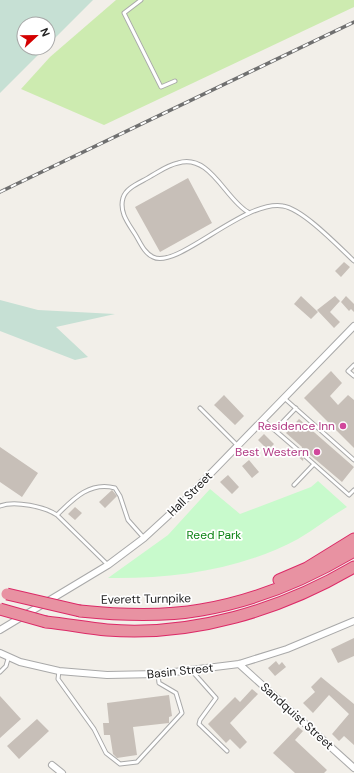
<svg xmlns="http://www.w3.org/2000/svg" width="354" height="773" font-family="'DM Sans',sans-serif">
<style>
.grass{fill:#cdebb0}
.wetland{fill:#c6e0d4}
.park{fill:#c8facc}
.building{fill:#c7bfb8}
.lines{fill:none;stroke-linecap:round;stroke-linejoin:round}
.service-casing{stroke:#a9a9a9;stroke-width:5}
.minor-casing{stroke:#a9a9a9;stroke-width:8}
.motorway-casing{stroke:#dc2a67;stroke-width:13}
.service{stroke:#fff;stroke-width:3}
.minor{stroke:#fff;stroke-width:6}
.motorway{stroke:#e892a2;stroke-width:11}
.rail-casing{stroke:#707070;stroke-width:3.5}
.rail{stroke:#fff;stroke-width:2;stroke-dasharray:6;stroke-linecap:butt}
.motorway-bridge-casing{stroke:#dc2a67;stroke-width:13;stroke-linecap:butt}
.motorway-bridge{stroke:#e892a2;stroke-width:11}
.hotel-dot{fill:#d1479c;stroke:#fff;stroke-width:1.5}
.labels{text-anchor:middle;dominant-baseline:central;stroke-width:3.5;stroke-linejoin:round;paint-order:stroke}
.hotel-label{font-size:12px;fill:#b23c85;stroke:#fff;text-anchor:end}
.street-label{font-size:12px;fill:#222;stroke:#fff}
.park-label{font-size:12px;fill:#0c8416;stroke:#fff}
</style>
<rect width="100%" height="100%" fill="#f2efe9"/>
<path class="grass" d="M 116,0 L 354,0 L 354,7 L 104,125 L 21,89 L 50,57 Z"/>
<path class="wetland" d="M 0,0 L 93,0 L 48,45 L 48,24 L 24,24 L 24,48 L 45,48 L 0,93 Z
M 0,300 L 38,310 L 115,314 L 56,327 L 88,357 L 75,360 L 0,331 Z"/>
<path class="park" d="M 318,481 L 347,507 C 330,517 315,529 298,539 C 240,570 173,579 108,578 L 168,535 L 210,489 L 240,514 L 311,487 Z"/>
<path class="building" d="M 188,178 L 212,223 L 160,252 L 135,207 Z
M 344,262 L 350,267 L 341,277 L 335,271 Z
M 301,296 L 318,312 L 311,319 L 294,304 Z
M 335,296 L 340,301 L 330,312 L 340,322 L 334,328 L 317,310 Z
M 346,296 L 354,304 L 354,312 L 351,309 L 349,311 L 341,302 Z
M 331,371 L 342,383 L 330,396 L 338,405 L 348,395 L 354,400 L 354,448 L 304,398 Z
M 224,395 L 244,416 L 235,425 L 214,405 Z
M 299,419 L 354,467 L 342,482 L 309,454 L 304,455 L 303,461 L 296,455 L 301,453 L 302,447 L 286,433 Z
M 264,434 L 274,444 L 268,450 L 258,440 Z
M 0,447 L 38,473 L 22,497 L 0,482 Z
M 249,460 L 259,472 L 252,478 L 242,466 Z
M 228,475 L 239,487 L 232,494 L 220,482 Z
M 112,490 L 117,496 L 105,508 L 99,502 Z
M 75,507 L 82,513 L 75,520 L 68,514 Z
M 354,638 L 354,656 L 338,663 L 331,649 Z
M 276,661 L 279,665 L 282,662 L 286,667 L 275,676 L 268,668 Z
M 321,677 L 354,704 L 354,745 L 344,736 L 339,741 L 332,734 L 349,714 L 329,695 L 313,713 L 303,703 L 315,692 L 311,687 Z
M 252,689 L 258,694 L 230,723 L 247,742 L 240,749 L 230,739 L 226,743 L 208,724 L 235,697 L 240,702 Z
M 169,695 L 172,716 L 169,717 L 169,723 L 133,727 L 137,755 L 117,758 L 113,754 L 110,735 L 104,735 L 103,723 L 109,723 L 107,703 Z
M 0,696 L 21,719 L 0,738 Z
M 37,719 L 49,731 L 19,759 L 7,746 Z
M 298,727 L 303,731 L 295,740 L 327,770 L 324,773 L 295,773 L 273,753 Z"/>
<g class="lines">
<g class="service-casing">
<path id="service" d="M 141,0 L 124,13 L 161,87 L 175,81
M 248,212 C 225,199 210,153 178,163 C 168,165 160,171 151,176 C 142,182 126,187 123,198 C 119,212 128,223 135,234 C 140,242 144,253 153,257 C 177,270 244,199 283,206 C 303,209 339,247 354,261
M 354,365 L 348,371 L 354,376
M 284,398 L 354,460
M 200,408 L 238,446
M 263,420 L 299,451
M 275,430 L 296,408
M 306,457 L 349,495 L 354,490
M 294,485 L 314,464
M 0,506 C 15,500 45,507 57,515
M 108,565 L 57,515 C 73,499 90,481 115,488 L 120,496 L 128,520 L 144,538
M 59,671 L 58,679 L 94,729 L 106,753 L 120,764 L 137,762 L 182,713 L 176,693 L 159,683 L 158,674
M 192,671 L 216,698 L 200,720 L 199,724 L 227,751
M 0,672 L 6,666 L 8,659"/>
</g>
<g class="minor-casing">
<path id="minor" d="M 0,630 L 108,565 L 144,538 L 181,504 L 354,326
M 0,653 L 20,662 L 59,671 L 107,675 L 158,674 L 239,664 L 287,649 L 354,621
M 239,664 L 354,768
M 52,765 L 62,773"/>
</g>
<g class="motorway-casing">
<path id="motorway" d="M 279,580 L 307,568 L 354,539
M 80,611 C 119,615 162,617 201,610 C 255,601 307,579 354,551
M 46,622 C 66,624 87,628 107,630 C 192,637 281,610 354,567"/>
</g>
<use href="#service" class="service"/>
<use href="#minor" class="minor"/>
<use href="#motorway" class="motorway"/>
<g class="rail-casing">
<path id="rail" d="M 0,192 L 354,22"/>
</g>
<use href="#rail" class="rail"/>
<g class="motorway-bridge-casing">
<path id="motorway-bridge" d="M 7,594 L 80,611
M 0,609 L 46,622"/>
</g>
<use href="#motorway-bridge" class="motorway-bridge"/>
</g>
<g class="hotel-dot">
<circle cx="343" cy="426" r="4"/>
<circle cx="317" cy="452" r="4"/>
</g>
<g class="labels">
<g class="hotel-label">
<text x="335" y="426">Residence Inn</text>
<text x="309" y="452">Best Western</text>
</g>
<g class="street-label">
<text transform="translate(190 494) rotate(-45)">Hall Street</text>
<text transform="translate(146 599) rotate(-1)">Everett Turnpike</text>
<text transform="translate(180 671) rotate(-6)">Basin Street</text>
<text transform="translate(297 716) rotate(42)">Sandquist Street</text>
</g>
<g class="park-label">
<text x="214" y="535">Reed Park</text>
</g>
</g>
<g transform="translate(36 36) rotate(68)"><circle r="19" fill="#ffffff" stroke="#a7a7a7"/>
<path d="M0-3L7 15L0 10L-7 15Z" fill="#d40000"/>
<text y="-6" font-size="11" font-weight="bold" text-anchor="middle" fill="#222222">N</text>
</g>
</svg>
